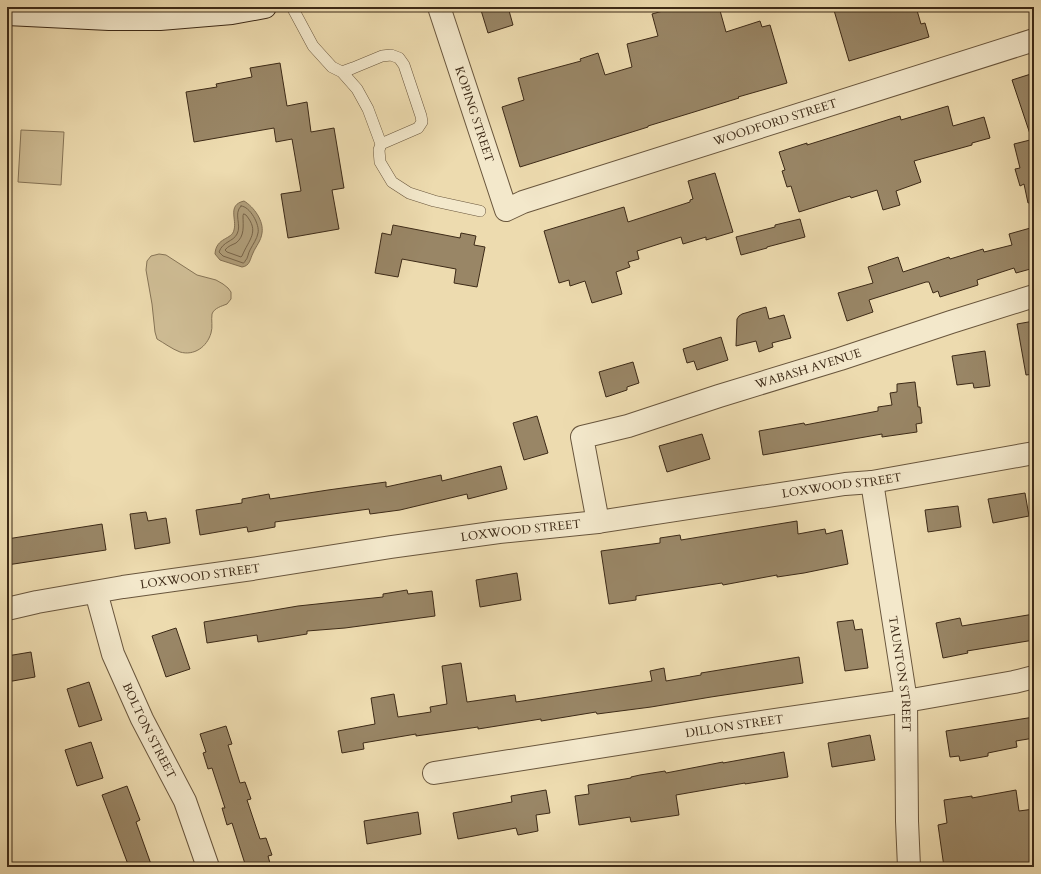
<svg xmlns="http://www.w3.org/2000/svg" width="1041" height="874" font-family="Cardo,serif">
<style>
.green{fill:#cfbd95;stroke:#867456}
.water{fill:#b19f7b;stroke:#837053}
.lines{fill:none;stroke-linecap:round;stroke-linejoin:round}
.shore{stroke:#776449;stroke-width:1}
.building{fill:#998666;stroke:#3d2a17}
.service-casing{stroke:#69563d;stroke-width:12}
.minor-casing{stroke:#69563d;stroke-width:24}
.secondary-casing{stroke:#3d2a17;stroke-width:24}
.service{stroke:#f3e8cb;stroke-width:11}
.minor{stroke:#f3e8cb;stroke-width:22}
.secondary{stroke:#f3e8cb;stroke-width:22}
.labels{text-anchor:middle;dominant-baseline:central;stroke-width:3;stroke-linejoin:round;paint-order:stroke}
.street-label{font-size:12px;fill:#3d2a17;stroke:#f3e8cb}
</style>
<rect width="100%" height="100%" fill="#eddbaf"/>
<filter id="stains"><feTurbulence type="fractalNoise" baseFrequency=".005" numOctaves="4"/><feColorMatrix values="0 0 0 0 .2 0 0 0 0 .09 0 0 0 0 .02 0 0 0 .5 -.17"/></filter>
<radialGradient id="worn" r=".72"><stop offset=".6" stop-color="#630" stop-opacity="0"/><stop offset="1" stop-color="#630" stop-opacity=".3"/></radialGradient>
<path class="green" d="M 21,130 L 64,132 L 61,185 L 18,182 Z
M 159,254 L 166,255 L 197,275 L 216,280 L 223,284 L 228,288 L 231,292 L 231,299 L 227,304 C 222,306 214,308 212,314 C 211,320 213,327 211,333 C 207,347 194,356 180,352 C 172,349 164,343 157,339 L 155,332 L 152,304 L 146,270 L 147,261 L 151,256 Z"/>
<path class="water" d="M 244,201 C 254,207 264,221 262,233 C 261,241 256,246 253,253 C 250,259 250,266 242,267 L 220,260 L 215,254 C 216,237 232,240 234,230 C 237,219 227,205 244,201 Z"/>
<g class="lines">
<path class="shore" d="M 241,206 C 250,206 260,225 258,233 C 257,239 253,244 250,250 C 248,253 248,259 245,261 C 245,262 244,263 243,263 L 223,256 L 219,252 C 223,241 233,242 237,234 C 242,225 233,214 241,206 Z
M 244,214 L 246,215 C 260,232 249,239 242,256 L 241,257 L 227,252 L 225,250 C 228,246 232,245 236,243 C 245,236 243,226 243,216 Z"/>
</g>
<path class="building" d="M 480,7 L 508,7 L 513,25 L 488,33 Z
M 677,7 L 719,7 L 726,32 L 760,21 L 762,27 L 770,25 L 787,83 L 738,97 L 739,98 L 694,112 L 648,126 L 648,127 L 520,167 L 502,107 L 524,100 L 518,78 L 581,61 L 580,59 L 598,53 L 605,75 L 632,67 L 627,44 L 658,36 L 652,14 Z
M 833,7 L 916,7 L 921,24 L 925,23 L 929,37 L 849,61 Z
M 280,63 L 287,106 L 307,102 L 311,132 L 334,128 L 344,188 L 332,190 L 339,229 L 288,238 L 281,194 L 301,191 L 292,139 L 276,142 L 274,128 L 194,142 L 186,92 L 217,87 L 216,84 L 252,77 L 250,68 Z
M 1034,73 L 1034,137 L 1031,137 L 1012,80 Z
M 948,106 L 953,126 L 984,117 L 990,138 L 972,143 L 972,145 L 914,161 L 921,182 L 896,191 L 900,205 L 883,210 L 877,190 L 851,198 L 850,196 L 799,212 L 791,186 L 787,187 L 782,171 L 785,170 L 779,152 L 807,143 L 807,145 L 900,116 L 901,120 Z
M 1034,139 L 1034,202 L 1028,203 L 1024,184 L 1020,186 L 1015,169 L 1020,168 L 1014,144 Z
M 715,173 L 733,232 L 706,240 L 706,237 L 683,244 L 681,237 L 637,251 L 639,259 L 628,262 L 630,267 L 616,272 L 622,294 L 592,303 L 585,281 L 570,286 L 569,280 L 559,283 L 544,231 L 624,207 L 628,222 L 690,202 L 690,200 L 693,199 L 688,181 Z
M 800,219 L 805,237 L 767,247 L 767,248 L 741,255 L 736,237 L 775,227 L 775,225 Z
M 393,225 L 460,238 L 461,233 L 476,236 L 474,245 L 485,247 L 477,287 L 454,283 L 456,269 L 402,259 L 398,277 L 375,273 L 382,233 L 391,235 Z
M 1034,227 L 1034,268 L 1016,273 L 1014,268 L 977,280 L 978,285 L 940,297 L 938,291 L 933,293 L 929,282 L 926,282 L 869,300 L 873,312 L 847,321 L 838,293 L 873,283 L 868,267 L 898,257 L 903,272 L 949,257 L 950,259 L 983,249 L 984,252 L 1012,245 L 1009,234 Z
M 766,307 L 769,319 L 784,315 L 791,338 L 772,343 L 773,347 L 759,352 L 756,341 L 736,346 L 737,319 L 739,316 L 742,314 Z
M 1034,321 L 1034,374 L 1026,375 L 1017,324 Z
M 721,337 L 728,360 L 697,370 L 694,361 L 687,363 L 683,349 Z
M 985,351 L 990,386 L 974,388 L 973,383 L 957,385 L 952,356 Z
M 633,362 L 639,383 L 627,387 L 627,390 L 606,397 L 599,372 Z
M 915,382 L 918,407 L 920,407 L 922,423 L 916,424 L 917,432 L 882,437 L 882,434 L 763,455 L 759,431 L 804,423 L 805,425 L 878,411 L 878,407 L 892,405 L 890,393 L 897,392 L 897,384 Z
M 537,416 L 548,453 L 524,460 L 513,423 Z
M 702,434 L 710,459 L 667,472 L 659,446 Z
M 501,466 L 507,489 L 468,499 L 467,494 L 400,510 L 370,514 L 369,509 L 275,522 L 275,527 L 248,532 L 247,527 L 200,535 L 196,510 L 242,503 L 242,499 L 269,494 L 270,499 L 328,490 L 386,482 L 386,487 L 441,475 L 442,481 Z
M 1025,493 L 1029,516 L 993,523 L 988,499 Z
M 958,506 L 961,527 L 928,532 L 925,510 Z
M 146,512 L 148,521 L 166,518 L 170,543 L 135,549 L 130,514 Z
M 797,521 L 798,534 L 825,529 L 826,534 L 842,530 L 848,564 L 804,573 L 777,577 L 777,575 L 723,585 L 722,583 L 636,596 L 636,600 L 609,604 L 601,551 L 660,543 L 660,538 L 680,535 L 681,540 Z
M 102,524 L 106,550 L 7,565 L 7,539 Z
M 517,573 L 521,600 L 480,607 L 476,580 Z
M 407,590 L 408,594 L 432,591 L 435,616 L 345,628 L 307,631 L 307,634 L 258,642 L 257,635 L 207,643 L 204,622 L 298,606 L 383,597 L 383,594 Z
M 1034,614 L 1034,640 L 967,651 L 968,653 L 943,658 L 936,623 L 960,618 L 962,626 Z
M 853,620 L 855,630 L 862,629 L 868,668 L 845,671 L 837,622 Z
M 176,628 L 190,669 L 166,677 L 152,636 Z
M 31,652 L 35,677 L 7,682 L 7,656 Z
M 799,657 L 803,683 L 711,697 L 651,707 L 597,714 L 596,712 L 541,721 L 541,719 L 478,729 L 478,727 L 416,736 L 416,734 L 363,743 L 364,749 L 342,753 L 338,731 L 375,724 L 371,698 L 394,694 L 398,717 L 431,712 L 430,707 L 447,704 L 442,666 L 461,663 L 467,702 L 515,695 L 516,702 L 652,681 L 650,671 L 664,668 L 666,681 L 701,675 L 701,673 Z
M 89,682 L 102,720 L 79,727 L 67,689 Z
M 1034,717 L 1034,738 L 1016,741 L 1017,747 L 988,753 L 988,756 L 960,761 L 959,756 L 950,757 L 946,731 Z
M 226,726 L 232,744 L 228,745 L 240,783 L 245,782 L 251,799 L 247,800 L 260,839 L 266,838 L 272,855 L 268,856 L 271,867 L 246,867 L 232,823 L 227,825 L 222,808 L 225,808 L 212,768 L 208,769 L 203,753 L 206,752 L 200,734 Z
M 870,735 L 875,760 L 832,767 L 828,743 Z
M 91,742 L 103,778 L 77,786 L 65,750 Z
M 784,752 L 788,777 L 745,784 L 745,783 L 676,795 L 679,815 L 631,822 L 630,817 L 579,825 L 575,796 L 589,794 L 588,785 L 631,778 L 631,777 L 640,775 L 665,771 L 666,773 L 723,762 L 723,763 Z
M 127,786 L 140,820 L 136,822 L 152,867 L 129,867 L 102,795 Z
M 546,790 L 550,813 L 536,815 L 538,831 L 518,835 L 516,828 L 458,839 L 453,813 L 512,802 L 511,796 Z
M 1016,790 L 1019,811 L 1034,809 L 1034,863 L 1008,867 L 944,867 L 938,825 L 947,823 L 944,800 L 972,796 L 972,798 Z
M 418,812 L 421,834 L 367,844 L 364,821 Z"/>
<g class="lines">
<g class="service-casing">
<path id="service" d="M 292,7 L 313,46 L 332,67 L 342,72 L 353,68 L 382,56 L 391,55 L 399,58 L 404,65 L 421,116 L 422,122 L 418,128 L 381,144 L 379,150 L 380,162 L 392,182 L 409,193 L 434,201 L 480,211
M 342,72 L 357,89 L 368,109 L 381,144"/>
</g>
<g class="minor-casing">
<g id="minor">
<path id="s1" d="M 439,7 L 506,210 L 523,202 L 1034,40"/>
<path id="s2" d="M 872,482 L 906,701 L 907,821 L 909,867"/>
<path id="s3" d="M 598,522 L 582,437 L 628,426 L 719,396 L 840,359 L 951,322 L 1034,296"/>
<path id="s4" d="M 96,592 L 113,654 L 142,719 L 185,801 L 208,867"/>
<path id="s5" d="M 7,609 L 37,602 L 123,587 L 252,569 L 391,547 L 499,532 L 598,522 L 845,484 L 872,482 L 1034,453"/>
<path id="s6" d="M 434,773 L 719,728 L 906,701 L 1014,682 L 1034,677"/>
</g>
</g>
<g class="secondary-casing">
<path id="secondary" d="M 7,14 L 109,19 L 160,19 L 232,13 L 265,7"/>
</g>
<use href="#service" class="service"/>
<use href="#minor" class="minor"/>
<use href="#secondary" class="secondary"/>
</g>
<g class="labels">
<g class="street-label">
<text stroke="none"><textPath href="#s1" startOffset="113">KOPING STREET</textPath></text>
<text stroke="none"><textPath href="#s1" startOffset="497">WOODFORD STREET</textPath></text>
<text stroke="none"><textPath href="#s3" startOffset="323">WABASH AVENUE</textPath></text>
<text stroke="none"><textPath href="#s5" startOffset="844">LOXWOOD STREET</textPath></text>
<text stroke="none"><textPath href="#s5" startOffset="520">LOXWOOD STREET</textPath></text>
<text stroke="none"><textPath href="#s5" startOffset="196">LOXWOOD STREET</textPath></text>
<text stroke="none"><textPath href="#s2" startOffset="194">TAUNTON STREET</textPath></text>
<text stroke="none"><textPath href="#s6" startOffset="304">DILLON STREET</textPath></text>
<text stroke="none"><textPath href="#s4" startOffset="149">BOLTON STREET</textPath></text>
</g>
</g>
<rect width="1041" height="874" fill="none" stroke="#eddbaf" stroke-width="24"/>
<rect x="8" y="8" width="1025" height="858" fill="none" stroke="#3d2a17" stroke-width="2"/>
<rect x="12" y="12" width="1017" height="850" fill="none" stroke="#3d2a17"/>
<rect width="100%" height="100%" filter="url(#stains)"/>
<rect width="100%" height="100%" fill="url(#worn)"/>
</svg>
